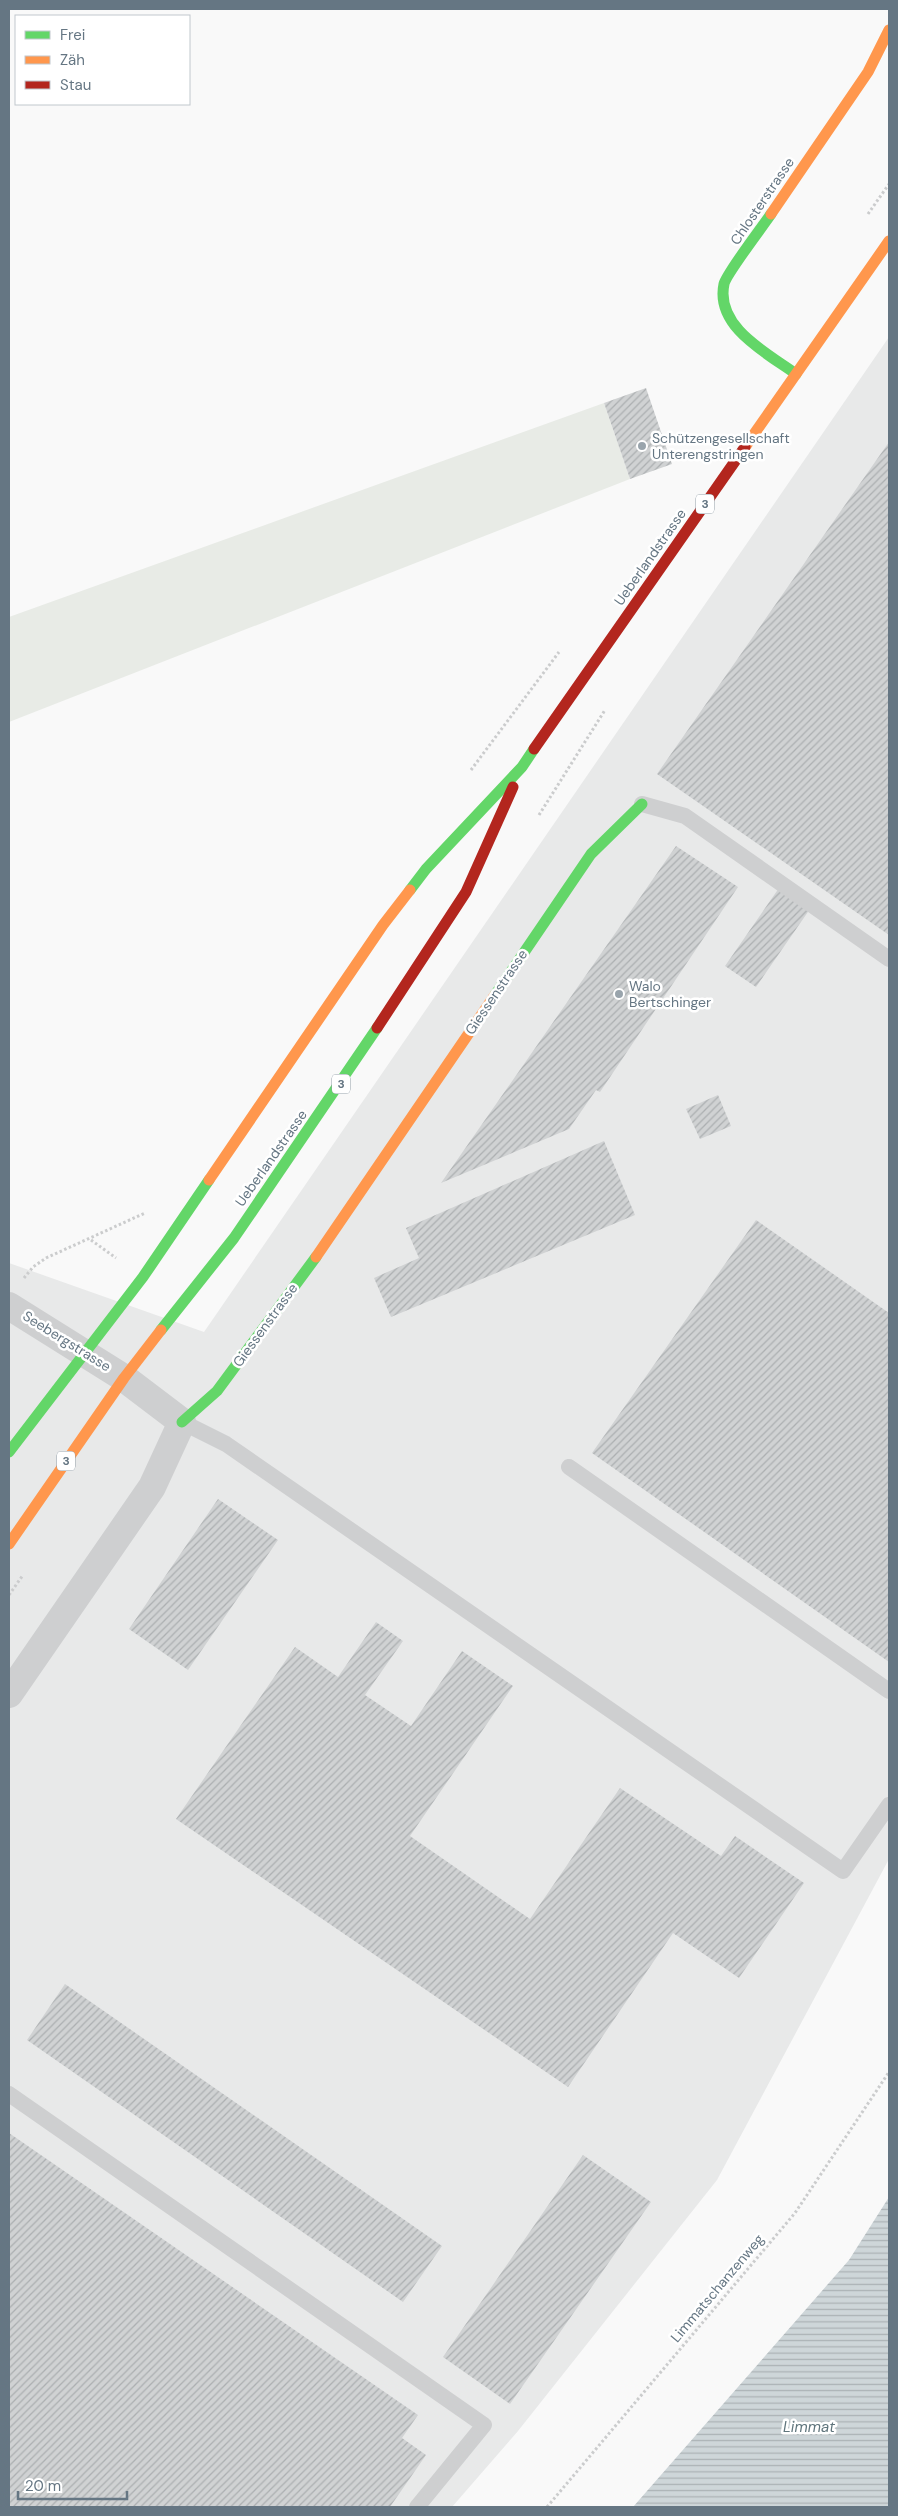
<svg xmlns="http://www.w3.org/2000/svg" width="898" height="2516" font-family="'DM Sans',sans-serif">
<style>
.built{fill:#e8e9e9}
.garden{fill:#e8ebe6}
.water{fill:url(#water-rules)}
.building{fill:url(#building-hatch)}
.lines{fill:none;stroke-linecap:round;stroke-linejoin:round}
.path{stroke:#cbcccd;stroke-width:3;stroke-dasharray:2.5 2.5;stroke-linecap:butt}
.lane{stroke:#cecfd0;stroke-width:16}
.street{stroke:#cecfd0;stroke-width:28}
.fast{stroke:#63d668;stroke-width:11}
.slow{stroke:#ff974d;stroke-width:11}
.jam{stroke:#b3261e;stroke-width:11}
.poi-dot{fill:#99a4ac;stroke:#fff;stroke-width:2}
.labels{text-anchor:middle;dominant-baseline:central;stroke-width:5;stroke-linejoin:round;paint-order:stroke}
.shield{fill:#fff;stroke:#939fa8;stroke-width:1}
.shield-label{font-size:12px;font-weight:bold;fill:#657683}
.street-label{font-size:14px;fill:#657683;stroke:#fff}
.poi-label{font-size:14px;fill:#657683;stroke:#fff;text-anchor:start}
.water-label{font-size:15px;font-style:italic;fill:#60757c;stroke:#fff}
</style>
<defs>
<pattern id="water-rules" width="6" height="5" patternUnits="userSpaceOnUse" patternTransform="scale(1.25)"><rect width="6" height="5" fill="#ced6d9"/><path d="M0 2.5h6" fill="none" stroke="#abb2b5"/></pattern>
<pattern id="building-hatch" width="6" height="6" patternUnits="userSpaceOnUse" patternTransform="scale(1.25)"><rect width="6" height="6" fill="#d0d2d3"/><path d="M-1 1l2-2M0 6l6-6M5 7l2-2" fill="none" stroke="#acafb1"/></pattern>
</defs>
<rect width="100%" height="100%" fill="#f9f9f9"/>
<path class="built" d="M 889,337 L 889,1859 L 717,2180 L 518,2431 L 452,2507 L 9,2507 L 9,1263 L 204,1332 Z"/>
<path class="garden" d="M 604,403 L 630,479 L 9,722 L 9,617 Z"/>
<path class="water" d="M 889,2197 L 889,2507 L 633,2507 L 849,2260 Z"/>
<path class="building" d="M 646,388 L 672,464 L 630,479 L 604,403 Z
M 889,442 L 889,935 L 657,774 Z
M 676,846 L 738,887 L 600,1092 L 596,1090 L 569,1129 L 441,1183 Z
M 779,888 L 810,909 L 756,987 L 725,966 Z
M 718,1095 L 731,1126 L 700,1139 L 686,1109 Z
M 604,1141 L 635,1215 L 391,1317 L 374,1278 L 419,1258 L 406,1228 Z
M 756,1220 L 889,1313 L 889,1662 L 592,1453 Z
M 218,1499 L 278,1540 L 188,1670 L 129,1629 Z
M 376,1622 L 403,1641 L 365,1695 L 411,1726 L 462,1651 L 513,1686 L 410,1836 L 530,1919 L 620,1788 L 721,1856 L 735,1836 L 804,1883 L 739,1978 L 673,1933 L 568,2087 L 176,1819 L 295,1647 L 338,1677 Z
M 65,1984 L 442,2246 L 403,2302 L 27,2040 Z
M 9,2133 L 418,2415 L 402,2438 L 426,2455 L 390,2507 L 9,2507 Z
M 583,2155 L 651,2202 L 510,2404 L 443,2357 Z"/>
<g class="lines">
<path class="path" d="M 868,214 L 889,184
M 471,770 L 559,652
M 539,815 L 605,710
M 91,1240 L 116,1258
M 24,1278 L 33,1267 L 46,1258 L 145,1213
M 9,1595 L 23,1575
M 547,2507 L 795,2213 L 889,2072"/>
<path class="lane" d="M 642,804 L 685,816 L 889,959
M 182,1422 L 226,1444 L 843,1871 L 889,1805
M 569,1467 L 889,1691
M 9,2094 L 484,2425 L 417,2507"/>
<path class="street" d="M 9,1306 L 124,1378 L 182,1422 L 152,1487 L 9,1694"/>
<path class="fast" d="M 771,214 C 763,226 726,274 724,284 C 715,327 767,353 796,374
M 410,890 L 426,869 L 522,767 L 534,749
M 495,995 L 591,854 L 642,804
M 161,1330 L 234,1238 L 377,1028
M 182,1422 L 217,1391 L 316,1257
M 9,1452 L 143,1277 L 209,1180"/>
<path class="slow" d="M 771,214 L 868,72 L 889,30
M 745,447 L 889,241
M 209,1180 L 383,925 L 410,890
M 316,1257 L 495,995
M 9,1544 L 124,1378 L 161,1330"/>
<path class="jam" d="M 534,749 L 745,447
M 377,1028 L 466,892 L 513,787"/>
</g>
<g class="poi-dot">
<circle cx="642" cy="446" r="5"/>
<circle cx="619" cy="994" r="5"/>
</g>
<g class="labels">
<g class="shield">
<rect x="696" y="494.5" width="18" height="19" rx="4"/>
<rect x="332" y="1074.5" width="18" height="19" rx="4"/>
<rect x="57" y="1451.5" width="18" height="19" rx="4"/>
</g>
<g class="shield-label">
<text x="705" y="504">3</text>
<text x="341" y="1084">3</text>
<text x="66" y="1461">3</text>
</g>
<g class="street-label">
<text transform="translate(762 201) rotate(-56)">Chlosterstrasse</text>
<text transform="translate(650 557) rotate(-55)">Ueberlandstrasse</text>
<text transform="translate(496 992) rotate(-56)">Giessenstrasse</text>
<text transform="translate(271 1158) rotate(-55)">Ueberlandstrasse</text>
<text transform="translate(265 1325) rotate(-54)">Giessenstrasse</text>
<text transform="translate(67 1341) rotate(32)">Seebergstrasse</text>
<text transform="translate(717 2288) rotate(-50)">Limmatschanzenweg</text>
</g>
<g class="poi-label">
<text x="652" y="438">Schützengesellschaft<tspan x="652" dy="16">Unterengstringen</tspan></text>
<text x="629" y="986">Walo<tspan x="629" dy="16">Bertschinger</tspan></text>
</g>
<g class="water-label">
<text x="809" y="2427">Limmat</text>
</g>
</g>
<rect width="898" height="2516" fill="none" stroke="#657683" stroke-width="20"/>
<rect x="15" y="15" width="175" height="90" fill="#ffffff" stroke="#c1c8cd"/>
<rect x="25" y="31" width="25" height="8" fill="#63d668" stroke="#c1c8cd"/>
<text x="60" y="40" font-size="15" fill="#657683">Frei</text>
<rect x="25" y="56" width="25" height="8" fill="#ff974d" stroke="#c1c8cd"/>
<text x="60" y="65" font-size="15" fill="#657683">Zäh</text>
<rect x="25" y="81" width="25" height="8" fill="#b3261e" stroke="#c1c8cd"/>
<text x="60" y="90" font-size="15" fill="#657683">Stau</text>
<path d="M18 2491v8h109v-8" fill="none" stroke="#657683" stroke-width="2.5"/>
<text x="25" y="2491" font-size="15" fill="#657683" stroke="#ffffff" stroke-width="4" paint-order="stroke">20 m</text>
</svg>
